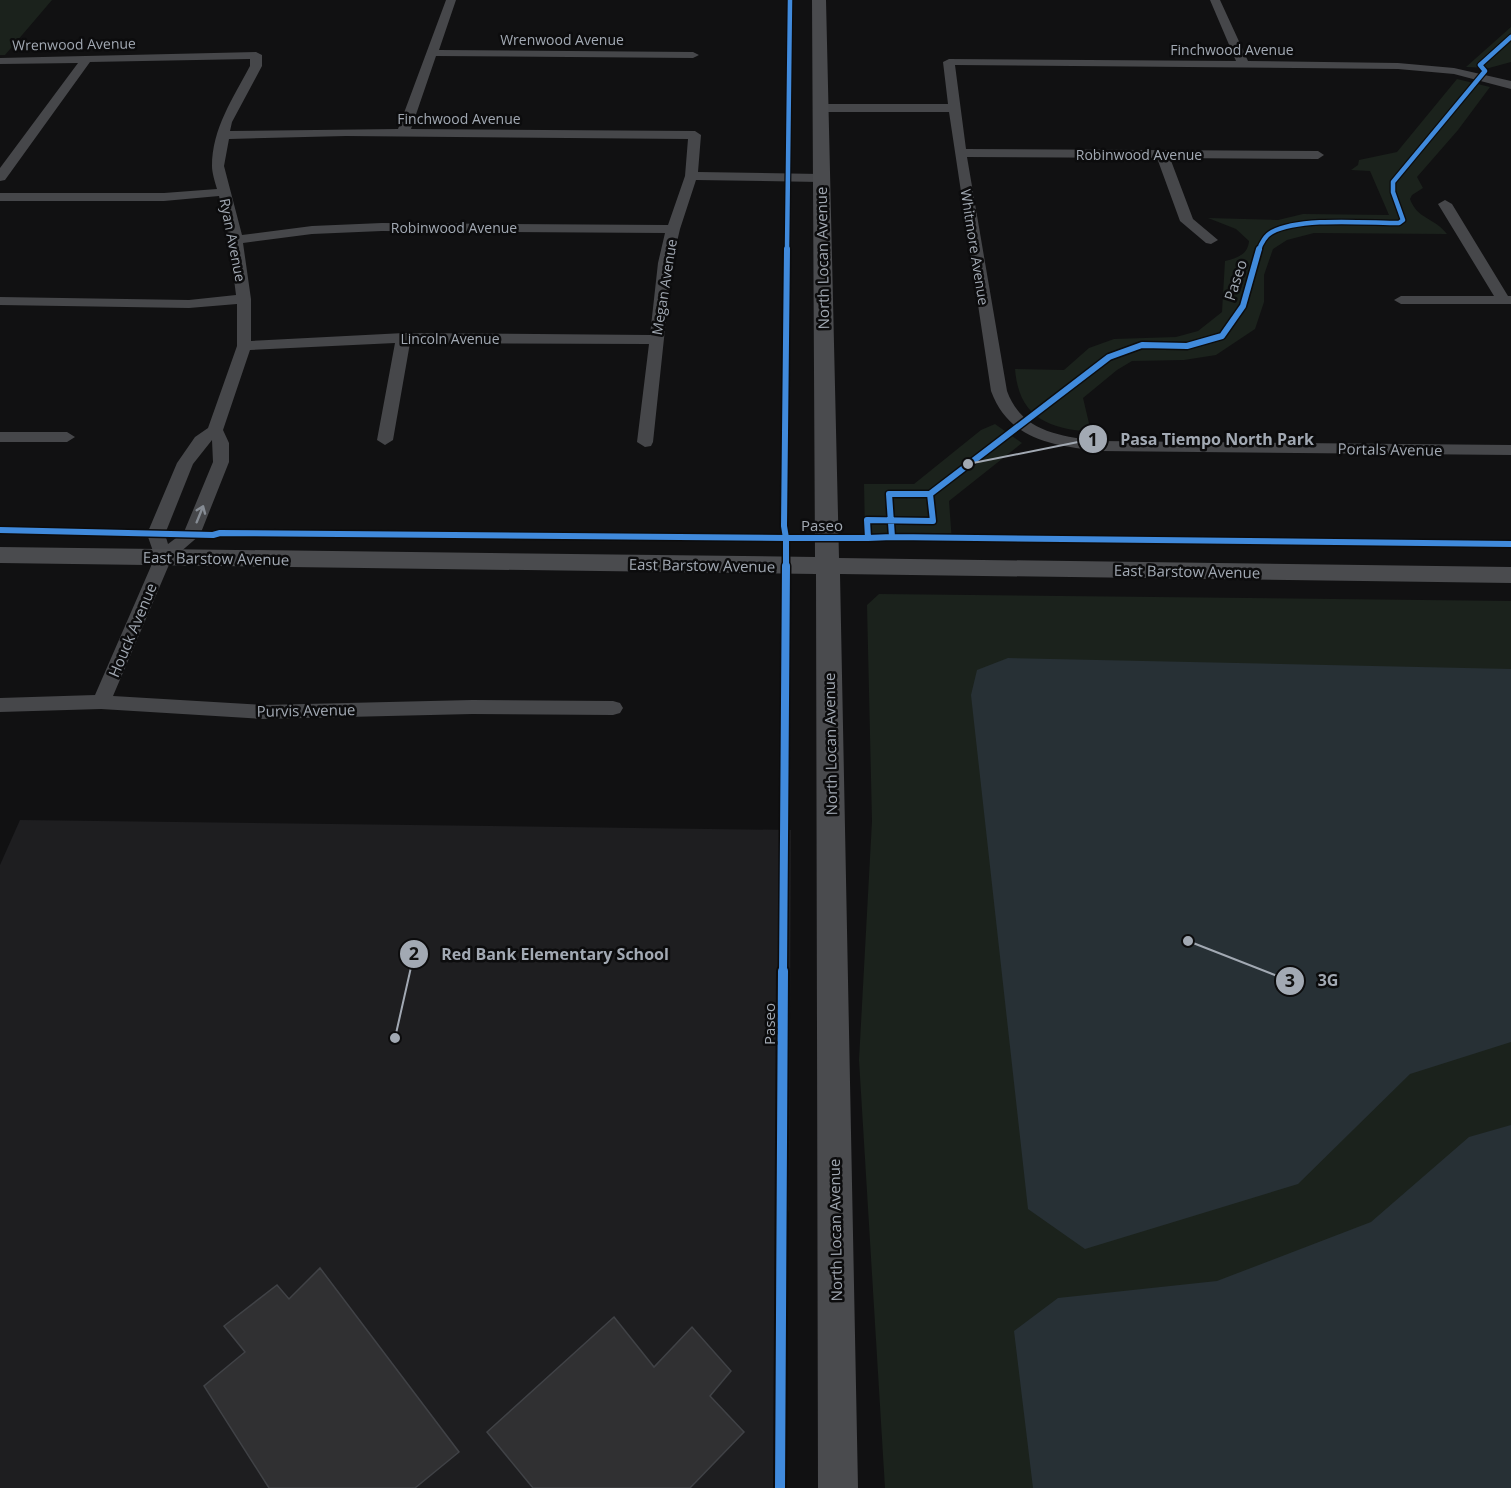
<svg xmlns="http://www.w3.org/2000/svg" width="1511" height="1488" font-family="'Open Sans',sans-serif">
<style>
.built{fill:#1e1e20}
.green{fill:#1b221c}
.water{fill:#273035}
.building{fill:#303032;stroke:#404246;stroke-width:1.5}
.lines{fill:none;stroke-linecap:round;stroke-linejoin:round}
.street{fill:#46474a;fill-rule:evenodd}
.secondary{fill:#4a4b4e;fill-rule:evenodd}
.cycleway-far3-casing{stroke:#0c0c0d;stroke-width:7}
.cycleway-far2-casing{stroke:#0c0c0d;stroke-width:9}
.cycleway-far1-casing{stroke:#0c0c0d;stroke-width:11}
.cycleway-casing{stroke:#0c0c0d;stroke-width:14}
.cycleway-far3{stroke:#408adc;stroke-width:4.5}
.cycleway-far2{stroke:#408adc;stroke-width:6}
.cycleway-far1{stroke:#408adc;stroke-width:8}
.cycleway{stroke:#408adc;stroke-width:10}
.oneway{stroke:#868c94}
.labels{text-anchor:middle;dominant-baseline:central;stroke-width:5;stroke-linejoin:round;paint-order:stroke}
.far-street-label{font-size:14px;fill:#a2a9b3;stroke:#0c0c0d}
.street-label{font-size:15px;fill:#a2a9b3;stroke:#0c0c0d}
.leader{fill:none;stroke:#a2a9b3;stroke-width:2}
.callout-dot{fill:#a2a9b3;stroke:#0c0c0d;stroke-width:2}
.mark-label{font-size:18px;text-anchor:middle;font-weight:bold;fill:#111}
.callout-label{font-size:16px;text-anchor:middle;font-weight:bold;fill:#a2a9b3;stroke:#0c0c0d;stroke-width:5;stroke-linejoin:round;paint-order:stroke}
</style>
<rect width="100%" height="100%" fill="#111112"/>
<path class="built" d="M 20,820 L 791,830 L 789,1210 L 780,1229 L 777,1243 L 775,1488 L 0,1488 L 0,865 Z"/>
<path class="green" d="M 0,0 L 52,0 L 5,55 L 0,55 Z
M 1511,27 L 1511,62 L 1489,68 L 1466,67 Z
M 1457,79 L 1490,87 L 1458,130 L 1417,177 L 1423,188 L 1412,195 L 1410,199 C 1417,219 1435,218 1447,234 L 1314,233 L 1287,240 L 1273,249 L 1264,275 L 1264,302 L 1255,329 L 1216,355 L 1184,360 L 1132,361 L 1117,370 L 1083,398 L 1091,432 C 1047,428 1019,417 1015,369 L 1064,370 L 1089,348 L 1114,339 L 1176,337 L 1198,331 L 1222,312 L 1225,261 C 1238,258 1248,254 1249,241 L 1236,229 L 1208,218 L 1278,220 L 1303,214 L 1389,215 L 1370,171 L 1351,170 L 1358,165 L 1359,160 L 1397,152 Z
M 995,424 L 1022,443 L 949,501 L 952,542 L 879,540 L 865,533 L 864,484 L 914,484 L 981,430 Z
M 879,594 L 1511,601 L 1511,1488 L 885,1488 L 859,1060 L 872,821 L 867,605 Z"/>
<path class="water" d="M 1008,658 L 1511,669 L 1511,1042 L 1410,1074 L 1298,1184 L 1085,1249 L 1028,1209 L 971,695 L 977,670 Z
M 1511,1125 L 1511,1488 L 1033,1488 L 1014,1331 L 1058,1298 L 1217,1281 L 1371,1222 L 1469,1137 Z"/>
<path class="building" d="M 320,1268 L 459,1452 L 415,1488 L 269,1488 L 204,1386 L 245,1352 L 224,1326 L 277,1285 L 289,1299 Z
M 614,1317 L 654,1367 L 692,1327 L 731,1371 L 710,1396 L 744,1432 L 690,1488 L 533,1488 L 487,1432 Z"/>
<g class="lines">
<path class="street" d="M 446,0 L 456,0 L 439,50 L 693,52 L 699,55 L 693,58 L 436,56 L 411,129 L 695,131 L 701,135 L 698,172 L 820,174 L 826,178 L 820,182 L 696,180 L 680,229 L 672,263 L 653,442 L 651,446 L 645,447 L 637,442 L 649,344 L 410,343 L 393,440 L 385,445 L 377,440 L 395,343 L 250,350 L 223,430 L 229,443 L 229,462 L 200,535 L 171,560 L 113,696 L 263,705 L 472,700 L 613,701 L 620,703 L 623,708 L 620,713 L 613,715 L 472,714 L 263,719 L 101,709 L 0,712 L 0,698 L 95,695 L 155,557 L 147,534 L 177,463 L 195,437 L 208,428 L 237,346 L 237,304 L 189,308 L 0,305 L 0,297 L 189,300 L 236,295 L 229,240 L 219,196 L 164,201 L 0,201 L 0,193 L 164,193 L 217,189 C 215,182 212,173 212,166 C 212,129 233,98 250,66 L 250,59 L 90,62 L 5,180 L 0,181 L 0,168 L 78,63 L 0,64 L 0,58 L 256,52 L 262,55 L 262,66 L 232,122 L 230,131 L 398,129 ZM 346,136 L 688,139 L 685,176 L 668,225 L 382,223 L 312,226 L 242,235 L 224,166 L 229,139 ZM 382,231 L 665,233 L 658,263 L 650,335 L 404,333 L 251,341 L 251,299 L 243,243 L 312,234 ZM 212,440 L 213,462 L 184,532 L 168,544 L 165,534 L 193,464 Z
M 1210,0 L 1220,0 L 1248,61 L 1398,63 L 1454,68 L 1511,81 L 1511,89 L 1454,74 L 1398,69 L 955,65 L 966,149 L 1318,151 L 1324,155 L 1318,159 L 1170,158 L 1193,219 L 1218,240 L 1211,244 L 1206,243 L 1180,221 L 1157,158 L 967,157 L 1007,391 C 1022,432 1060,436 1099,441 L 1511,445 L 1511,455 L 1099,451 C 1053,445 1009,440 991,391 L 949,112 L 820,112 L 814,108 L 820,104 L 948,104 L 943,62 L 949,59 L 1236,61 Z
M 1445,200 L 1452,204 L 1508,296 L 1511,296 L 1511,304 L 1401,304 L 1394,300 L 1401,296 L 1494,296 L 1438,204 Z
M 0,432 L 67,432 L 75,437 L 67,442 L 0,442 Z"/>
<path class="secondary" d="M 812,0 L 826,0 L 839,558 L 1511,567 L 1511,583 L 840,574 L 858,1488 L 818,1488 L 816,574 L 0,563 L 0,547 L 815,557 Z"/>
<g class="cycleway-far3-casing">
<path id="cycleway-far3" d="M 787,250 L 790,0
M 1259,250 C 1261,243 1266,235 1272,232 C 1301,217 1366,223 1399,223 L 1403,220 L 1393,192 L 1393,182 L 1485,71 L 1480,65 L 1511,37"/>
</g>
<g class="cycleway-far2-casing">
<path id="cycleway-far2" d="M 0,530 L 213,535 L 220,533 L 786,538 L 784,526 L 787,249
M 892,537 L 1511,544
M 868,538 L 892,537 L 889,494 L 930,494
M 786,568 L 786,538 L 868,538 L 867,520 L 933,521 L 930,494 L 1109,357 L 1142,345 L 1187,346 L 1222,336 L 1243,306 L 1259,249"/>
</g>
<g class="cycleway-far1-casing">
<path id="cycleway-far1" d="M 783,973 L 786,566"/>
</g>
<g class="cycleway-casing">
<path id="cycleway" d="M 780,1488 L 783,971"/>
</g>
<use href="#cycleway-far3" class="cycleway-far3"/>
<use href="#cycleway-far2" class="cycleway-far2"/>
<use href="#cycleway-far1" class="cycleway-far1"/>
<use href="#cycleway" class="cycleway"/>
</g>
<defs><path id="oneway-shaft" d="M-6 0H5M1.5-3L5.5 0L1.5 3" fill="none" stroke-width="1.6" stroke-linecap="round" stroke-linejoin="round" transform="scale(1.5)"/></defs>
<use class="oneway" href="#oneway-shaft" transform="translate(200 514) rotate(-68)"/>
<g class="labels">
<g class="far-street-label">
<text x="562" y="39">Wrenwood Avenue</text>
<text transform="translate(74 44) rotate(-1)">Wrenwood Avenue</text>
<text x="1232" y="49">Finchwood Avenue</text>
<text x="459" y="118">Finchwood Avenue</text>
<text x="1139" y="154">Robinwood Avenue</text>
<text x="454" y="227">Robinwood Avenue</text>
<text transform="translate(233 240) rotate(79)">Ryan Avenue</text>
<text transform="translate(975 247) rotate(81)">Whitmore Avenue</text>
<text transform="translate(664 287) rotate(-81)">Megan Avenue</text>
<text x="450" y="338">Lincoln Avenue</text>
</g>
<g class="street-label">
<text transform="translate(822 258) rotate(-91)">North Locan Avenue</text>
<text transform="translate(1235 280) rotate(-72)">Paseo</text>
<text transform="translate(1390 449) rotate(1)">Portals Avenue</text>
<text x="822" y="525">Paseo</text>
<text transform="translate(216 558) rotate(1)">East Barstow Avenue</text>
<text transform="translate(702 565) rotate(1)">East Barstow Avenue</text>
<text transform="translate(1187 571) rotate(1)">East Barstow Avenue</text>
<text transform="translate(132 630) rotate(-67)">Houck Avenue</text>
<text transform="translate(306 710) rotate(-1)">Purvis Avenue</text>
<text transform="translate(830 744) rotate(-91)">North Locan Avenue</text>
<text transform="translate(769 1024) rotate(-90)">Paseo</text>
<text transform="translate(835 1230) rotate(-91)">North Locan Avenue</text>
</g>
</g>
<path class="leader" d="M968 464L1093 439M395 1038L414 954M1188 941L1290 981"/>
<g class="callout-dot">
<circle cx="968" cy="464" r="6"/>
<circle cx="395" cy="1038" r="6"/>
<circle cx="1188" cy="941" r="6"/>
<circle cx="1093" cy="439" r="15"/>
<circle cx="414" cy="954" r="15"/>
<circle cx="1290" cy="981" r="15"/>
</g>
<g class="mark-label">
<text x="1093" y="446">1</text>
<text x="414" y="960">2</text>
<text x="1290" y="987">3</text>
</g>
<g class="callout-label">
<text x="1217" y="445">Pasa Tiempo North Park</text>
<text x="555" y="960">Red Bank Elementary School</text>
<text x="1328" y="986">3G</text>
</g>
</svg>
